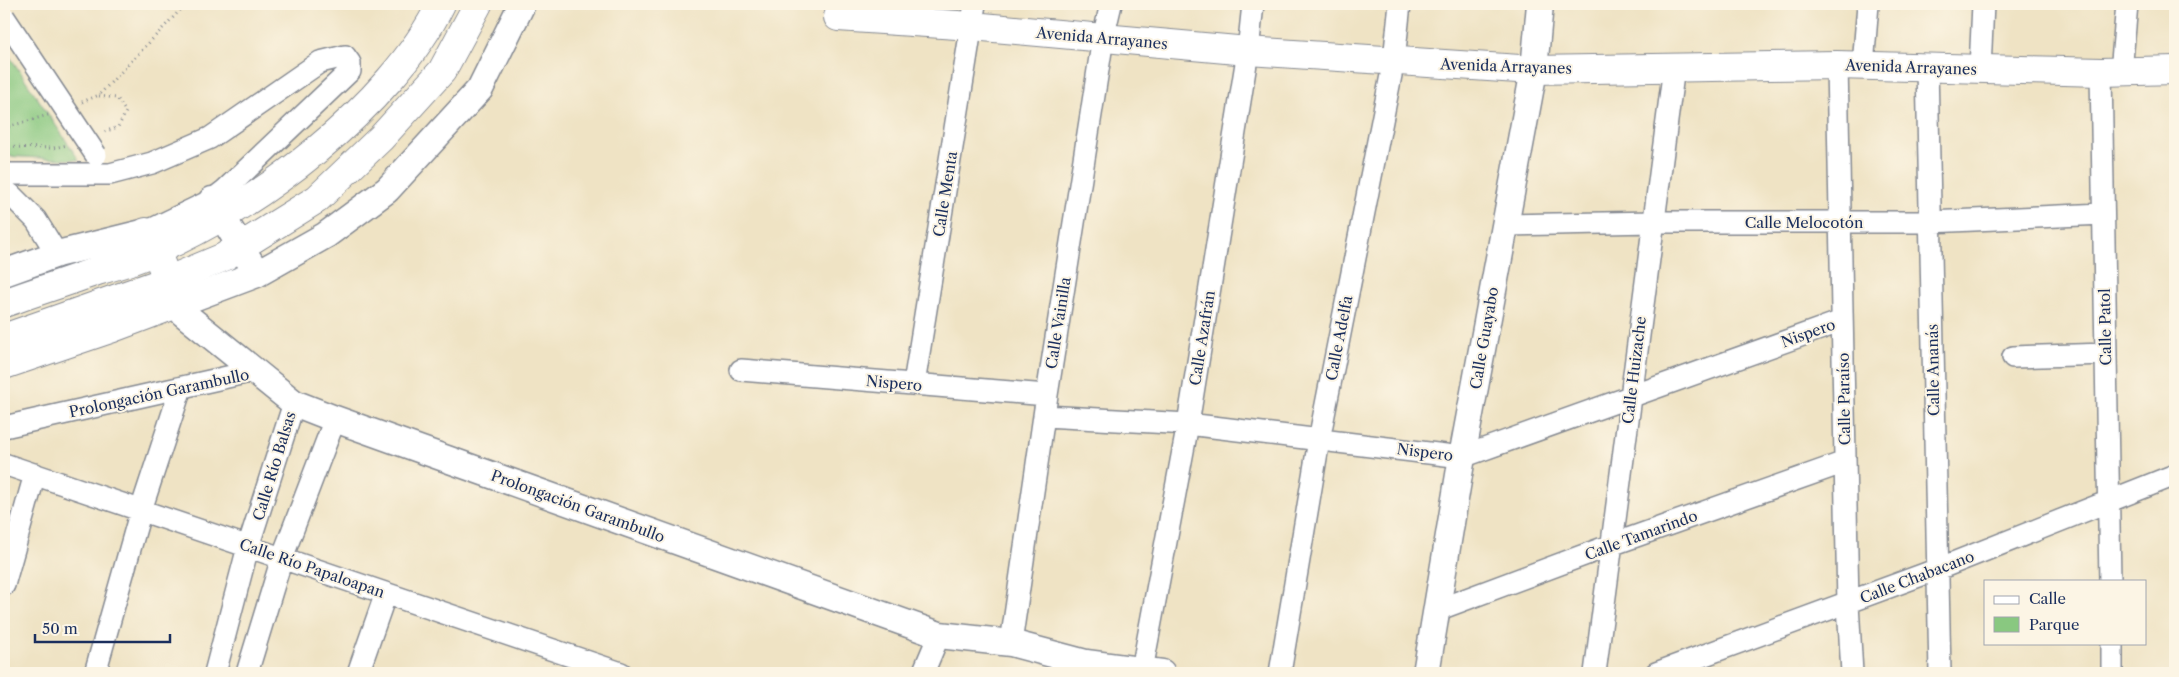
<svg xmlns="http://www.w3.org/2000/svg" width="2179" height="677" font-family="'Libre Caslon Text',serif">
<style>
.green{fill:#89c880;stroke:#527c6f}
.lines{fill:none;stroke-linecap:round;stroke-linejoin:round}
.minor-casing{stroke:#858991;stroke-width:24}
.tertiary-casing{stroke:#858991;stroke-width:29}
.secondary-casing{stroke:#858991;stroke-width:30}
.primary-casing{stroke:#858991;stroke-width:30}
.path{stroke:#858991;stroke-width:3;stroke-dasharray:1 4;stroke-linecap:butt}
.minor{stroke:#fff;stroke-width:21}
.tertiary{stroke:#fff;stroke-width:26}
.secondary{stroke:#fff;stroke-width:28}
.primary{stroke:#fff;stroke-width:28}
.minor-bridge-casing{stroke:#858991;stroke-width:24;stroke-linecap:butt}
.minor-bridge{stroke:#fff;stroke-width:21}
.labels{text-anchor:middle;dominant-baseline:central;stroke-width:4;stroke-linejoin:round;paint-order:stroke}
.street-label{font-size:15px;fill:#1b2f5e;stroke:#fcf5e5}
</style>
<rect width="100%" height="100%" fill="#fcf5e5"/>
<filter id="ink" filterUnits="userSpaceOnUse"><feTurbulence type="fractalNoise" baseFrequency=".02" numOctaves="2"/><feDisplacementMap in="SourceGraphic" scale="10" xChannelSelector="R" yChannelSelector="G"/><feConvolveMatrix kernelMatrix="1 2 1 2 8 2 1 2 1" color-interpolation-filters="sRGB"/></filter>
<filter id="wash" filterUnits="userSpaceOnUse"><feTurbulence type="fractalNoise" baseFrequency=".0096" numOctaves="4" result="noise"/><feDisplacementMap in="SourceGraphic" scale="20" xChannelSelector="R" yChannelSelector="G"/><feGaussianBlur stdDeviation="1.12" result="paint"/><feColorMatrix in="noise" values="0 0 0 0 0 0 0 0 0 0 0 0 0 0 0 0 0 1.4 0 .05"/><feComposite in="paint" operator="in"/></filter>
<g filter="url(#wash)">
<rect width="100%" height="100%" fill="#efe3c4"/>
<path class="green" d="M 4,48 L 79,160 L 4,156 Z"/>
</g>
<g filter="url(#ink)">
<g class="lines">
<g class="minor-casing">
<path id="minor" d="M 1837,65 L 1848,604 L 1852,673
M 1863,66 L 1868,4
M 1927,67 L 1940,673
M 1980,69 L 1983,4
M 2101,72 L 2110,581
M 2121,72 L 2127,4
M 4,174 L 110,174 L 152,163 L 210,138 L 320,62 L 345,56 L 350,63 L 350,71 L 225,190 L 212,200 L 146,232
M 4,194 L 10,194 L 36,220 L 57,254
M 1504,225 L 1653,222 L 1930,222 L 2103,214
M 2013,357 L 2106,354
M 741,370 L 1047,395
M 914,384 L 975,4
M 1045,416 L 1188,424 L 1462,457 L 1842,321
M 4,427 L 254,371
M 4,464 L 621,673
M 4,585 L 35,474
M 1437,610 L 1611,545 L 1845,462
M 1011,643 L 1047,395 L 1103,38 L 1111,4
M 2112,643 L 2112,673
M 1142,670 L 1188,424 L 1248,51 L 1253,4
M 95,673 L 141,510 L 181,388
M 215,673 L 248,547 L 294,403
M 247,673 L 282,558 L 335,419
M 358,673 L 386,593
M 923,673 L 939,635
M 1280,673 L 1319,440 L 1394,60 L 1400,4
M 1595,673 L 1674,67
M 1656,673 L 1938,569 L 2175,475"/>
</g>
<g class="tertiary-casing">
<path id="tertiary" d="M 522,4 L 480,89 L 387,190 L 326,235 L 257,274 L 177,304 L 184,314 L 294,403 L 335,419 L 939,635 L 1011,643 L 1086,663 L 1162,673
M 212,200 L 252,265
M 4,273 L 57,254 L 146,232
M 1426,673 L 1462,457 L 1534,70 L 1540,4"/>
</g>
<g class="secondary-casing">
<path id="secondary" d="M 838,17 L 972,26 L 1248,51 L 1534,70 L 1837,65 L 2101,72 L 2175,70
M 4,365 L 113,328 L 177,304 L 156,251 L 146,232"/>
</g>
<g class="primary-casing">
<path id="primary" d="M 4,303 C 35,292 66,282 97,271 C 115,266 133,261 150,253 C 254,210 391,106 441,4
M 4,338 L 169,280 L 224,257 L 317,199 L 381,138 L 442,71 L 478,4"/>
</g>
<path class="path" d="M 99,96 L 117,98 L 126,112 L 118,127 L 104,132
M 82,102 L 99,95 L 186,4
M 4,128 L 48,115
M 4,147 L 53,148 L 68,145"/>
<use href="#minor" class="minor"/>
<use href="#tertiary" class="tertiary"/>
<use href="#secondary" class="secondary"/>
<use href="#primary" class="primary"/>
<g class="minor-bridge-casing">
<path id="minor-bridge" d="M 4,17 L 96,155"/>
</g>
<use href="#minor-bridge" class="minor-bridge"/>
</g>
</g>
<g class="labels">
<g class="street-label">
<text transform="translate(1102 38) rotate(5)">Avenida Arrayanes</text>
<text transform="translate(1506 66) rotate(2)">Avenida Arrayanes</text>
<text transform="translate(1911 67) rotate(2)">Avenida Arrayanes</text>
<text transform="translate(945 194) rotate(-81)">Calle Menta</text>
<text x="1804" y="222">Calle Melocotón</text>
<text transform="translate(1058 323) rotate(-81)">Calle Vainilla</text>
<text transform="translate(2105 327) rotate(-91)">Calle Patol</text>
<text transform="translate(1808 333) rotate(-20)">Nispero</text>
<text transform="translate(1202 338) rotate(-81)">Calle Azafrán</text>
<text transform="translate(1339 338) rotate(-79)">Calle Adelfa</text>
<text transform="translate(1484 338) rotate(-80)">Calle Guayabo</text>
<text transform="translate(1634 370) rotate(-83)">Calle Huizache</text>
<text transform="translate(1933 370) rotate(-91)">Calle Ananás</text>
<text transform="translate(894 383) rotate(5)">Nispero</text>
<text transform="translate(159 393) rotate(-12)">Prolongación Garambullo</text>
<text transform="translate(1844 399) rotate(-91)">Calle Paraíso</text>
<text transform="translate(1425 452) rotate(7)">Nispero</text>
<text transform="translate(274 466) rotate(-73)">Calle Río Balsas</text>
<text transform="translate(578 506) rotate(20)">Prolongación Garambullo</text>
<text transform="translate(1641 535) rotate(-20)">Calle Tamarindo</text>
<text transform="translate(312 568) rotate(19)">Calle Río Papaloapan</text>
<text transform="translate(1917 577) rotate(-21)">Calle Chabacano</text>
</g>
</g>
<rect width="2179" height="677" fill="none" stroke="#fcf5e5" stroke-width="20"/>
<rect x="1984" y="580" width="162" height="65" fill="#fcf5e5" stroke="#a2a6af"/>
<rect x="1994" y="596" width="25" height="8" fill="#ffffff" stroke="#a2a6af"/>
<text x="2029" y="604" font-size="15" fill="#1b2f5e">Calle</text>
<rect x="1994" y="617" width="25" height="15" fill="#89c880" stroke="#a2a6af"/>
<text x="2029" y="630" font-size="15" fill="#1b2f5e">Parque</text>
<path d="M35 634v8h135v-8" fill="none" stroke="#1b2f5e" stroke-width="2.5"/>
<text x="42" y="634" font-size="15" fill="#1b2f5e" stroke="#fcf5e5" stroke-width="4" paint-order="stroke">50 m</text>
</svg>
